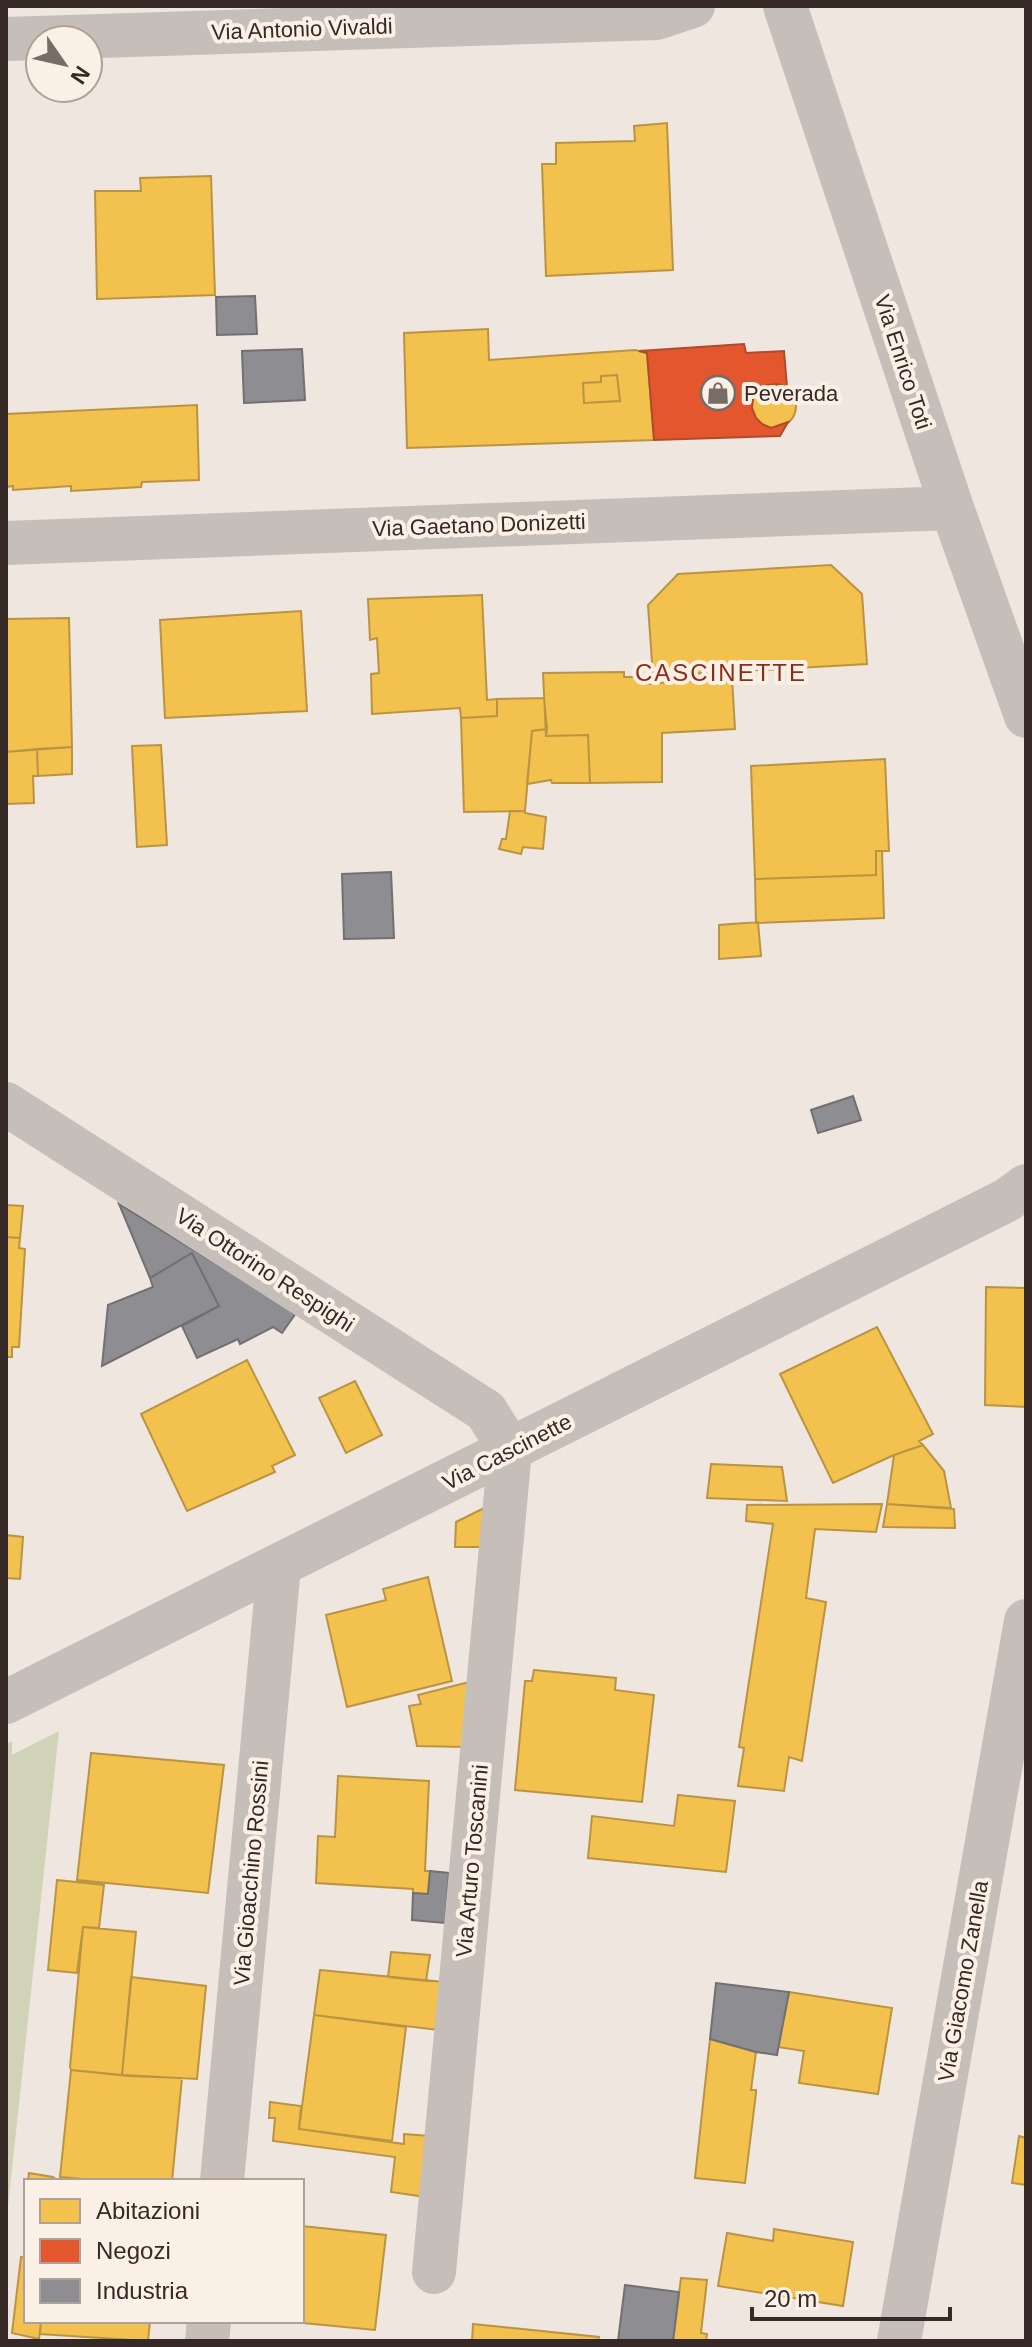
<svg xmlns="http://www.w3.org/2000/svg" width="1032" height="2347" font-family="Helvetica,sans-serif">
<style>
.green{fill:#d0d3b7}
.homes{fill:#f2c14e;stroke:#ba9442;stroke-width:2;fill-rule:evenodd}
.shops{fill:#e4572e;stroke:#b04a2c;stroke-width:2}
.industry{fill:#8d8d92;stroke:#736f72;stroke-width:2}
.lines{fill:none;stroke-linecap:round;stroke-linejoin:round}
.minor{stroke:#c6beb8;stroke-width:44}
.labels{text-anchor:middle;dominant-baseline:central;stroke-width:8;stroke-linejoin:round;paint-order:stroke}
.street-label{font-size:22px;fill:#372a26;stroke:#fbf0e5}
.poi-label{font-size:22px;fill:#372a26;stroke:#fbf0e5;text-anchor:start}
.neighbourhood-label{font-size:24px;letter-spacing:2px;fill:#8e2d17;stroke:#fbf0e5}
</style>
<rect width="100%" height="100%" fill="#eee6df"/>
<path class="green" d="M 59,1731 L 6,2225 L 6,1745 L 12,1741 L 12,1755 Z"/>
<path class="homes" d="M 667,123 L 673,270 L 546,276 L 542,164 L 556,164 L 556,143 L 635,141 L 634,126 Z
M 211,176 L 215,295 L 97,299 L 95,191 L 141,191 L 140,178 Z
M 488,329 L 489,360 L 635,350 L 647,353 L 654,440 L 407,448 L 404,333 ZM 617,375 L 620,401 L 584,403 L 583,383 L 601,382 L 601,376 Z
M 617,375 L 620,401 L 584,403 L 583,383 L 601,382 L 601,376 Z
M752 406a22 22 0 1 1 44 0a22 22 0 1 1-44 0Z
M 197,405 L 199,480 L 142,482 L 141,487 L 71,491 L 71,486 L 13,490 L 13,486 L 6,487 L 6,414 Z
M 831,565 L 862,594 L 867,664 L 653,676 L 648,605 L 678,574 Z
M 482,595 L 487,700 L 497,699 L 497,716 L 461,718 L 460,708 L 372,714 L 371,674 L 379,673 L 377,638 L 370,640 L 368,599 Z
M 301,611 L 307,711 L 165,718 L 160,620 Z
M 69,618 L 72,747 L 6,752 L 6,619 Z
M 624,672 L 624,677 L 646,677 L 646,684 L 732,678 L 735,729 L 662,733 L 662,782 L 590,783 L 588,735 L 546,736 L 543,673 Z
M 544,698 L 547,729 L 532,731 L 525,811 L 464,812 L 461,718 L 497,716 L 497,699 Z
M 547,729 L 546,736 L 588,735 L 590,783 L 552,783 L 551,780 L 527,784 L 532,731 Z
M 161,745 L 167,845 L 137,847 L 132,746 Z
M 72,747 L 72,774 L 38,776 L 37,749 Z
M 37,749 L 38,776 L 33,776 L 34,803 L 6,804 L 6,752 Z
M 885,759 L 889,851 L 876,851 L 876,875 L 755,879 L 751,766 Z
M 510,811 L 525,811 L 525,813 L 546,817 L 543,849 L 523,847 L 521,854 L 499,849 L 502,839 L 506,839 Z
M 876,851 L 882,851 L 884,918 L 756,923 L 755,879 L 876,875 Z
M 758,922 L 761,956 L 719,959 L 719,925 Z
M 6,1205 L 23,1206 L 20,1238 L 6,1237 Z
M 6,1237 L 20,1238 L 19,1248 L 25,1249 L 19,1347 L 12,1347 L 12,1357 L 6,1357 Z
M 986,1287 L 1026,1288 L 1026,1407 L 985,1405 Z
M 877,1327 L 933,1434 L 919,1441 L 923,1445 L 894,1455 L 833,1483 L 780,1374 Z
M 247,1360 L 295,1455 L 272,1466 L 275,1472 L 187,1511 L 141,1414 Z
M 355,1381 L 382,1435 L 346,1453 L 319,1398 Z
M 923,1445 L 944,1471 L 951,1508 L 887,1504 L 894,1455 Z
M 711,1464 L 782,1467 L 787,1501 L 707,1498 Z
M 882,1504 L 876,1532 L 815,1529 L 806,1598 L 826,1602 L 802,1761 L 789,1757 L 784,1791 L 738,1786 L 744,1748 L 739,1747 L 773,1524 L 746,1521 L 747,1505 Z
M 887,1504 L 954,1509 L 955,1528 L 883,1527 Z
M 488,1506 L 483,1547 L 455,1547 L 456,1522 Z
M 6,1535 L 23,1537 L 20,1579 L 6,1578 Z
M 428,1577 L 452,1681 L 347,1707 L 326,1615 L 386,1600 L 383,1589 Z
M 534,1670 L 616,1678 L 615,1690 L 654,1695 L 642,1802 L 515,1790 L 525,1681 L 532,1681 Z
M 469,1682 L 466,1747 L 417,1746 L 409,1706 L 421,1704 L 418,1695 Z
M 91,1753 L 224,1765 L 208,1893 L 77,1880 Z
M 338,1776 L 429,1781 L 425,1871 L 430,1871 L 428,1894 L 413,1893 L 413,1889 L 316,1883 L 318,1836 L 335,1837 Z
M 678,1795 L 735,1801 L 726,1872 L 588,1858 L 592,1816 L 674,1826 Z
M 57,1880 L 104,1885 L 99,1928 L 83,1927 L 77,1973 L 48,1970 Z
M 83,1927 L 136,1932 L 122,2075 L 71,2070 L 70,2067 Z
M 391,1952 L 430,1955 L 426,1981 L 388,1977 Z
M 320,1970 L 444,1982 L 438,2030 L 314,2015 Z
M 131,1977 L 206,1986 L 197,2079 L 122,2075 Z
M 789,1992 L 892,2008 L 878,2094 L 799,2083 L 804,2051 L 778,2047 Z
M 314,2015 L 406,2027 L 392,2141 L 299,2129 Z
M 710,2039 L 756,2052 L 751,2090 L 756,2090 L 756,2093 L 745,2183 L 695,2178 Z
M 71,2070 L 129,2076 L 182,2078 L 172,2181 L 105,2181 L 60,2177 Z
M 270,2102 L 301,2106 L 299,2129 L 404,2144 L 404,2134 L 430,2136 L 426,2197 L 391,2192 L 395,2157 L 273,2141 L 275,2118 L 269,2118 Z
M 1019,2136 L 1026,2138 L 1026,2185 L 1012,2183 Z
M 29,2173 L 53,2177 L 58,2181 L 28,2181 Z
M 302,2226 L 386,2235 L 375,2330 L 282,2321 L 302,2321 Z
M 774,2229 L 853,2242 L 843,2306 L 718,2286 L 727,2233 L 773,2241 Z
M 21,2257 L 26,2258 L 26,2321 L 41,2321 L 39,2339 L 12,2333 Z
M 681,2278 L 707,2280 L 701,2333 L 707,2334 L 706,2341 L 673,2341 Z
M 41,2321 L 150,2321 L 148,2341 L 40,2334 Z
M 473,2324 L 599,2337 L 598,2341 L 472,2341 Z"/>
<path class="shops" d="M 744,344 L 746,353 L 784,351 L 787,387 L 777,384 L 767,385 L 758,390 L 753,398 L 752,408 L 756,418 L 762,424 L 771,428 L 788,422 L 780,436 L 654,440 L 647,353 L 639,351 Z"/>
<path class="industry" d="M 255,296 L 257,334 L 217,335 L 216,297 Z
M 302,349 L 305,400 L 244,403 L 242,351 Z
M 391,872 L 394,938 L 344,939 L 342,874 Z
M 853,1096 L 861,1120 L 818,1133 L 811,1110 Z
M 119,1204 L 296,1313 L 282,1333 L 273,1327 L 240,1344 L 238,1339 L 197,1358 L 182,1326 L 219,1306 L 192,1253 L 150,1278 Z
M 192,1253 L 219,1306 L 102,1366 L 108,1305 L 153,1287 L 150,1278 Z
M 430,1871 L 449,1873 L 445,1923 L 412,1920 L 413,1893 L 428,1894 Z
M 716,1983 L 789,1992 L 777,2055 L 756,2052 L 710,2039 Z
M 625,2285 L 679,2292 L 673,2341 L 618,2341 Z"/>
<g class="lines">
<path class="minor" d="M 785,6 L 952,508 L 1026,716
M 6,39 L 657,18 L 693,6
M 6,543 L 952,508
M 6,1104 L 486,1411 L 510,1450 L 434,2272
M 6,1702 L 1007,1200 L 1026,1186
M 222,2181 L 279,1566
M 207,2341 L 209,2321
M 899,2341 L 1026,1621"/>
</g>
<defs>
<g id="shop-ring" transform="scale(1.8)"><circle r="9.5" fill="#fbf0e5" stroke="#776c67" stroke-width="1.5"/><path d="M-5-2.5h2.3a2.7 3.5 0 0 1 5.4 0H5L5.5 6h-11ZM-1.5-2.5h3a1.5 2.3 0 0 0-3 0Z" fill="#776c67"/></g>
</defs>
<g fill-rule="evenodd">
<use href="#shop-ring" x="718" y="393"/>
</g>
<g class="labels">
<g class="street-label">
<text transform="translate(302 29) rotate(-2)">Via Antonio Vivaldi</text>
<text transform="translate(903 362) rotate(72)">Via Enrico Toti</text>
<text transform="translate(479 525) rotate(-2)">Via Gaetano Donizetti</text>
<text transform="translate(265 1270) rotate(33)">Via Ottorino Respighi</text>
<text transform="translate(507 1452) rotate(-27)">Via Cascinette</text>
<text transform="translate(472 1861) rotate(-85)">Via Arturo Toscanini</text>
<text transform="translate(251 1873) rotate(-85)">Via Gioacchino Rossini</text>
<text transform="translate(963 1981) rotate(-80)">Via Giacomo Zanella</text>
</g>
<g class="poi-label">
<text x="744" y="393">Peverada</text>
</g>
<g class="neighbourhood-label">
<text x="721" y="672">CASCINETTE</text>
</g>
</g>
<rect width="1032" height="2347" fill="none" stroke="#372a26" stroke-width="16"/>
<rect x="24" y="2179" width="280" height="144" fill="#fbf0e5" stroke="#ada199" stroke-width="2"/>
<rect x="40" y="2199" width="40" height="24" fill="#f2c14e" stroke="#ada199" stroke-width="2"/>
<text x="96" y="2219" font-size="24" fill="#372a26">Abitazioni</text>
<rect x="40" y="2239" width="40" height="24" fill="#e4572e" stroke="#ada199" stroke-width="2"/>
<text x="96" y="2259" font-size="24" fill="#372a26">Negozi</text>
<rect x="40" y="2279" width="40" height="24" fill="#8d8d92" stroke="#ada199" stroke-width="2"/>
<text x="96" y="2299" font-size="24" fill="#372a26">Industria</text>
<g transform="translate(64 64) rotate(124)"><circle r="38" fill="#fbf0e5" stroke="#ada199" stroke-width="2"/>
<path d="M0-6L14 30L0 20L-14 30Z" fill="#776c67"/>
<text y="-12" font-size="22" font-weight="bold" text-anchor="middle" fill="#372a26">N</text>
</g>
<path d="M752 2307v12h198v-12" fill="none" stroke="#372a26" stroke-width="4"/>
<text x="764" y="2307" font-size="24" fill="#372a26" stroke="#fbf0e5" stroke-width="6" paint-order="stroke">20 m</text>
</svg>
